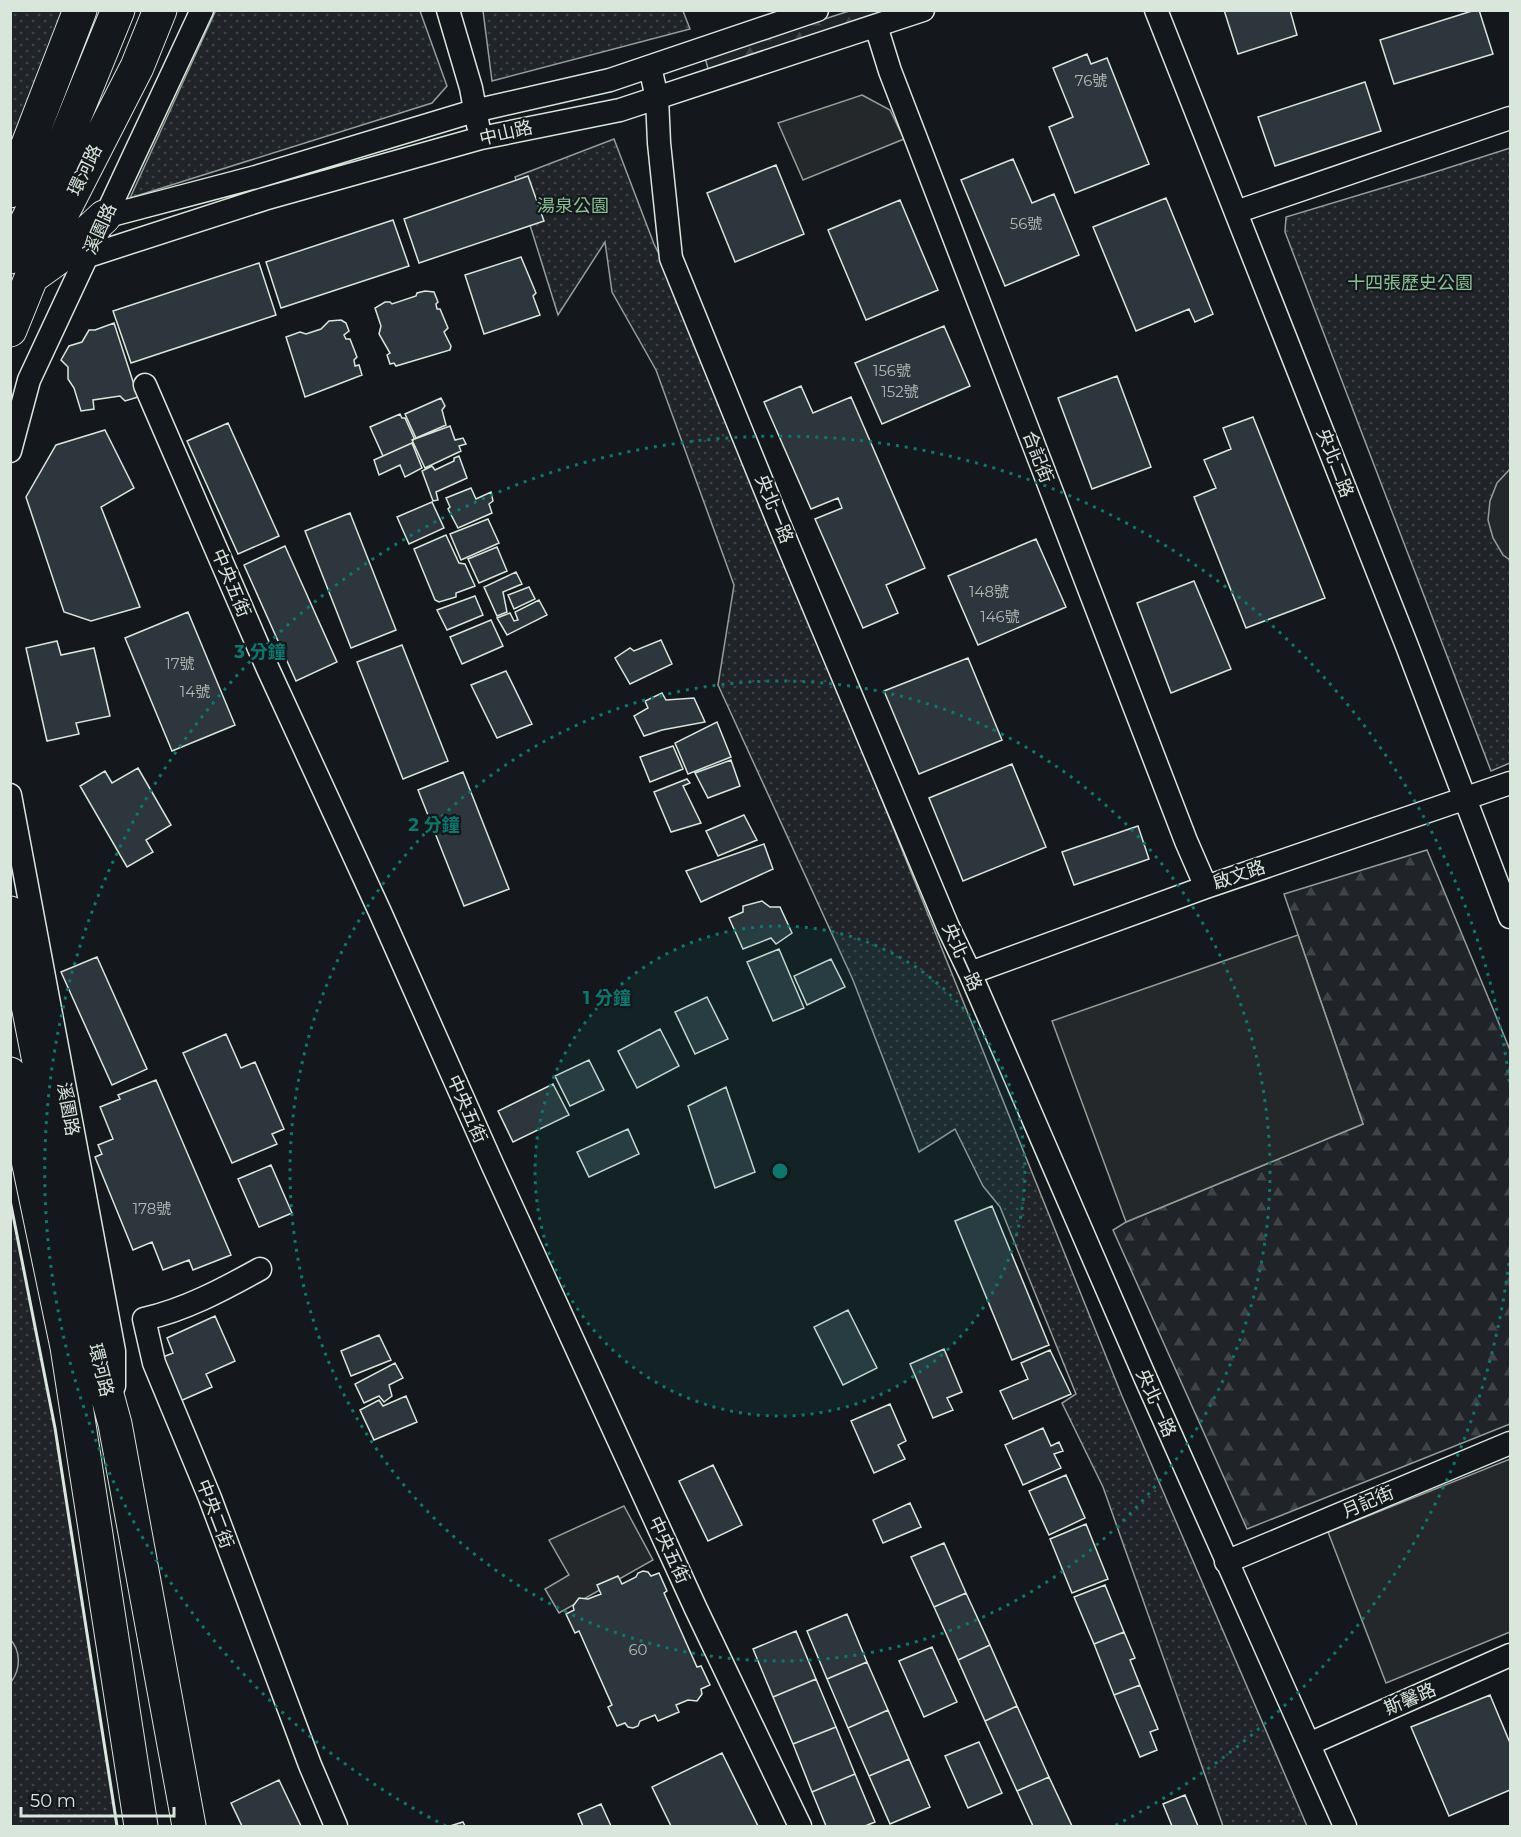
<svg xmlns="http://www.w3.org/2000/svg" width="1521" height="1837" font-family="Montserrat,'Noto Sans TC',sans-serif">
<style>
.grass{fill:url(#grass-dots);stroke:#939e99;stroke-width:1.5}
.forest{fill:url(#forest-firs);stroke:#939e99;stroke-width:1.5}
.garden{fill:#202428;stroke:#939e99;stroke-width:1.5}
.parking{fill:#24282b;stroke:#939e99;stroke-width:1.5}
.building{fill:#2c363c;stroke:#d8e6dc;stroke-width:1.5}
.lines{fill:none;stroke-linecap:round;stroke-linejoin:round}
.minor-casing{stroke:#d8e6dc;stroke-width:25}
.highway-casing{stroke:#d8e6dc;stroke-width:35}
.minor{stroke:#14181c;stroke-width:22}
.highway{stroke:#14181c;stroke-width:33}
.wall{stroke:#d8e6dc;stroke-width:3}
.ring{fill:none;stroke:#0f766e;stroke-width:3;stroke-dasharray:3 6}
.labels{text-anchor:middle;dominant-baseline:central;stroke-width:4.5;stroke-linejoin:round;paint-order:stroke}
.number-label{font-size:15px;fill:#adbab4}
.street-label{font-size:18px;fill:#d8e6dc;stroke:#14181c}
.park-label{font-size:18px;fill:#8ac095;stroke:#14181c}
.centre{fill:#0f766e;stroke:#14181c;stroke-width:3}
.ring-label{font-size:18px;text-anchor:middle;font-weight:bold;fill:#0f766e;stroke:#14181c;stroke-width:4.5;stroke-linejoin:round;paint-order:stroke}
</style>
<defs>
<pattern id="grass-dots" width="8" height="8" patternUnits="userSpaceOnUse" patternTransform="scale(1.5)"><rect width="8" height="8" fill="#202428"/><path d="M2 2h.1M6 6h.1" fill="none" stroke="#404447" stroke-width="1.8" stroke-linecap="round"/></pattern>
<pattern id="forest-firs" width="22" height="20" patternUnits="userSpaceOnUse" patternTransform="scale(1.5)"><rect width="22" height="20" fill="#202428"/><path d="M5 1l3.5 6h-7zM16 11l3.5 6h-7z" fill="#404447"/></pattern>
</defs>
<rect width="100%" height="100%" fill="#14181c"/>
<path class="grass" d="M 216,10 L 420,11 L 447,86 L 432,103 L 130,198 Z
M 11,11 L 63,11 L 11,147 Z
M 483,11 L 683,11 L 690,29 L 492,81 Z
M 614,139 L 654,244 L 675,286 L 1122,1396 L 1307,1826 L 1223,1826 L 1103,1487 L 1062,1403 L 1076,1394 L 1000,1207 L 983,1186 L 955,1129 L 919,1152 L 853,980 L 718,685 L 734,585 L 656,370 L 612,292 L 605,242 L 558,315 L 515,177 Z
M 1510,148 L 1510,763 L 1491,771 L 1285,232 L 1286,217 L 1432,173 Z
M 10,1200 L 55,1428 L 117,1826 L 11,1826 Z"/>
<path class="forest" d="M 849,11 L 897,11 L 709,72 L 705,58 Z
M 1427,850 L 1510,1050 L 1510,1424 L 1247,1529 L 1113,1230 L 1126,1222 L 1363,1124 L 1284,894 Z"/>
<path class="garden" d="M 10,1639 C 21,1651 21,1669 11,1682 Z"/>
<path class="parking" d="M 862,95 L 890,110 L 904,139 L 803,180 L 778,123 Z
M 1510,469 L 1510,560 L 1503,555 L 1493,538 L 1488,520 L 1490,501 L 1497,483 Z
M 1298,935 L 1363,1124 L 1126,1222 L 1052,1021 Z
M 1510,1459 L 1510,1632 L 1386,1683 L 1328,1532 Z
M 624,1506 L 653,1560 L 559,1613 L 545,1589 L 569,1575 L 549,1540 Z"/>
<path class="building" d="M 1224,10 L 1290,10 L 1297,35 L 1238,54 Z
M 1475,10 L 1479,10 L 1493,54 L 1394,84 L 1380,40 Z
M 1087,54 L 1091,64 L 1107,58 L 1149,164 L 1075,193 L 1049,127 L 1073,117 L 1053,68 Z
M 1365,82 L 1381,131 L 1275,166 L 1258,117 Z
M 1013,159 L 1032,203 L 1054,194 L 1079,255 L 1005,286 L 961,180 Z
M 776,165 L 804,234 L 735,262 L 707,193 Z
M 528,176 L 544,221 L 419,263 L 404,219 Z
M 1166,198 L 1213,314 L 1195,322 L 1189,309 L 1136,331 L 1093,227 Z
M 900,200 L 938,290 L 866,320 L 828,230 Z
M 393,220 L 409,266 L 281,308 L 266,262 Z
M 521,257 L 536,293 L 533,296 L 540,315 L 484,334 L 465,275 Z
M 259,263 L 276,315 L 131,363 L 113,311 Z
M 425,291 L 434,292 L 438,302 L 436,304 L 437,309 L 440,309 L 448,328 L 444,332 L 451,346 L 450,350 L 396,366 L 394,363 L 390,364 L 387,355 L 390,353 L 379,334 L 381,326 L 375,308 L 385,302 L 390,302 L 392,304 L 416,296 L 417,293 Z
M 341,320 L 346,323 L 349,331 L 344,335 L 346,339 L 350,339 L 357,357 L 354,360 L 355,366 L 359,365 L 362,375 L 305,397 L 286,337 L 300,332 L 306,334 L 321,329 L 329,321 Z
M 114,323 L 138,397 L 125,401 L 120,396 L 93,400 L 94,409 L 81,411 L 74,388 L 68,379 L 68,367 L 61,360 L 69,346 L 82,342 L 89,330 L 95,330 Z
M 944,326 L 970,386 L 882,424 L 855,363 Z
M 1117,376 L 1151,467 L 1092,489 L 1058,398 Z
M 801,386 L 813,413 L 851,397 L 925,568 L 886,585 L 898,613 L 863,628 L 815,519 L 842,508 L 838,498 L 811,509 L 764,402 Z
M 441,398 L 445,406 L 442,410 L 446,425 L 416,438 L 405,414 Z
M 400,414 L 402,418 L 405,418 L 414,438 L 412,443 L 383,456 L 370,427 Z
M 1253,417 L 1325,598 L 1246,628 L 1194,497 L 1216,488 L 1204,460 L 1231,449 L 1223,428 Z
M 228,423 L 279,536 L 238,554 L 187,441 Z
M 450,426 L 455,440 L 463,438 L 466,444 L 459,446 L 461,451 L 425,468 L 412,440 Z
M 105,430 L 134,488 L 101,507 L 140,607 L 91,621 L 64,612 L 26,497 L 56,445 Z
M 412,443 L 422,468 L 405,477 L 400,465 L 379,475 L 374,460 Z
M 459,456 L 467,478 L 436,492 L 438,500 L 433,501 L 422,471 L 432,466 L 435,470 L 454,461 L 454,458 Z
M 471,488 L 476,499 L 491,492 L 493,501 L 489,504 L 492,513 L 458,528 L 448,509 L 450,507 L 446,498 Z
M 432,502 L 444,528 L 409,544 L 397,517 Z
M 350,513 L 396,630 L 351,648 L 305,531 Z
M 488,519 L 499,543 L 461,560 L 450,534 Z
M 446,535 L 459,563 L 465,564 L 475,586 L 456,593 L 456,597 L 439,602 L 435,600 L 414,549 Z
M 1036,539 L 1066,607 L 978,645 L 948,576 Z
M 285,546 L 337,662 L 296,681 L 244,565 Z
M 497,547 L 507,571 L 479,583 L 468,559 Z
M 516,572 L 522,584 L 503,592 L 507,612 L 497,616 L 484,587 Z
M 1194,581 L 1231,669 L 1171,693 L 1137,603 Z
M 529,587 L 535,599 L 514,609 L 508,595 Z
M 475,596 L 483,615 L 447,630 L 437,610 Z
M 539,600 L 547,615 L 507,635 L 497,618 L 510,613 L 514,621 L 518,620 L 515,612 Z
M 188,612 L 235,725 L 172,751 L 125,638 Z
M 491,620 L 503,646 L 462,664 L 450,637 Z
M 661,640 L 672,664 L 630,684 L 615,658 L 630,648 L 634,651 Z
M 57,641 L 61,655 L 94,648 L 110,716 L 76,723 L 79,734 L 47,741 L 26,648 Z
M 402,645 L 448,761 L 403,779 L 357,662 Z
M 968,658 L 1002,740 L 919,774 L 884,691 Z
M 506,671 L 532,724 L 497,738 L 471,685 Z
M 662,693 L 666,700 L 694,698 L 705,722 L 662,730 L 644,736 L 634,716 L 648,708 L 645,701 Z
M 717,722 L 731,757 L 688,774 L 675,743 Z
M 673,746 L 683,769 L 650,782 L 640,757 Z
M 731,760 L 740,786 L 708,798 L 695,773 Z
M 1012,764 L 1046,847 L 963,881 L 929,798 Z
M 138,768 L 171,825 L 146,840 L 153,852 L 127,867 L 80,786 L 105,771 L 112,783 Z
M 463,772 L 509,889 L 464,906 L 418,790 Z
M 687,779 L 690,783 L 683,786 L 701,823 L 671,832 L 654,792 Z
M 744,815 L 757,840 L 718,856 L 706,831 Z
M 1138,826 L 1149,859 L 1074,885 L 1062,852 Z
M 764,844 L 773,869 L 701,902 L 686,871 Z
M 762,901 L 770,907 L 780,907 L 792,933 L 776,944 L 771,938 L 743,949 L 729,918 L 743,912 L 743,906 Z
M 779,949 L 804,1008 L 773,1021 L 747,962 Z
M 97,957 L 147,1069 L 112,1085 L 61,972 Z
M 831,959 L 845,987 L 807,1005 L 794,976 Z
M 707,997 L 728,1039 L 695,1054 L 675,1012 Z
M 660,1029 L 679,1066 L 637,1088 L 618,1051 Z
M 226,1034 L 241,1068 L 255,1062 L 284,1129 L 272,1134 L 277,1144 L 232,1163 L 183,1053 Z
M 589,1060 L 604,1090 L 570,1106 L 555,1076 Z
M 156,1080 L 231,1255 L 193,1270 L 189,1260 L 163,1270 L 152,1242 L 133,1250 L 95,1157 L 102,1154 L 98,1145 L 113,1139 L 100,1107 L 120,1099 L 118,1095 Z
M 553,1084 L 569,1115 L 513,1142 L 498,1111 Z
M 726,1087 L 755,1172 L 715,1188 L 688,1106 Z
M 628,1129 L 639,1154 L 589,1177 L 577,1152 Z
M 271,1165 L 292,1213 L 259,1227 L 238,1179 Z
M 992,1206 L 1049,1345 L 1012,1360 L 955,1221 Z
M 848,1310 L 877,1368 L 843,1385 L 814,1327 Z
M 215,1316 L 235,1361 L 206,1374 L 212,1387 L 178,1402 L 158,1359 L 173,1353 L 167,1338 Z
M 379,1335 L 391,1360 L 351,1376 L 341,1351 Z
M 944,1349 L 962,1392 L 947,1398 L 953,1410 L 933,1418 L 910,1364 Z
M 1050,1350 L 1071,1394 L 1013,1419 L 1000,1391 L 1028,1379 L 1021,1363 Z
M 395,1363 L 403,1378 L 389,1385 L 392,1396 L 384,1402 L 379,1396 L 364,1403 L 355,1384 Z
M 406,1396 L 417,1422 L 374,1440 L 360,1410 L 379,1400 L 383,1406 Z
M 890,1404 L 906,1441 L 898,1445 L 905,1459 L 874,1473 L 851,1421 Z
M 1043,1428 L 1051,1446 L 1059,1442 L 1063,1451 L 1054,1454 L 1061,1468 L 1023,1485 L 1005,1445 Z
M 713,1465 L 742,1525 L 708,1541 L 679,1481 Z
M 1066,1475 L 1085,1518 L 1049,1535 L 1029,1491 Z
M 910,1503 L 921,1527 L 883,1543 L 873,1520 Z
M 1086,1524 L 1108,1579 L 1072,1593 L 1050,1539 Z
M 944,1543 L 966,1593 L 934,1607 L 911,1557 Z
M 643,1571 L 648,1572 L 651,1576 L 659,1573 L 667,1591 L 664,1593 L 697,1667 L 701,1666 L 710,1685 L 701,1689 L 702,1694 L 697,1701 L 688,1700 L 676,1705 L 679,1712 L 658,1721 L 655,1715 L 640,1721 L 638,1726 L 633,1728 L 628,1727 L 625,1723 L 617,1726 L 608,1707 L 612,1705 L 579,1631 L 575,1633 L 566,1614 L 574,1610 L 573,1606 L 579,1598 L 588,1599 L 601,1594 L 597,1585 L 618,1576 L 622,1584 L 636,1577 L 638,1573 Z
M 1105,1585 L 1124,1632 L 1094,1644 L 1074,1597 Z
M 966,1593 L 990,1645 L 958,1660 L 934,1607 Z
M 847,1614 L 867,1662 L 827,1679 L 807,1631 Z
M 796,1631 L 816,1679 L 773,1697 L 753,1649 Z
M 1124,1632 L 1135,1658 L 1130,1660 L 1140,1685 L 1114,1695 L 1094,1644 Z
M 990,1645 L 1017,1706 L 985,1721 L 958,1660 Z
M 932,1647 L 957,1702 L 924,1717 L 899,1661 Z
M 867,1662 L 888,1710 L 848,1728 L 827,1679 Z
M 816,1679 L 836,1727 L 793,1744 L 773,1697 Z
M 1140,1685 L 1158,1729 L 1150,1732 L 1157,1750 L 1140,1757 L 1114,1695 Z
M 1490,1695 L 1510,1743 L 1510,1790 L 1449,1816 L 1411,1727 Z
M 1017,1706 L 1049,1777 L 1017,1791 L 985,1721 Z
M 888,1710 L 909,1759 L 869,1776 L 848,1728 Z
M 836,1727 L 855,1774 L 812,1792 L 793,1744 Z
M 979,1742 L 1002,1793 L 968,1808 L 945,1756 Z
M 722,1753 L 758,1826 L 671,1826 L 652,1787 Z
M 909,1759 L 930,1807 L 890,1824 L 869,1776 Z
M 855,1774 L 875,1822 L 865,1826 L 826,1826 L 812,1792 Z
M 1049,1777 L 1072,1826 L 1033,1826 L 1017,1791 Z
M 279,1780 L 301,1826 L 242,1826 L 231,1803 Z
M 1185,1795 L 1198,1826 L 1172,1826 L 1163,1804 Z
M 601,1804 L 611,1826 L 583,1826 L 578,1814 Z
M 463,1822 L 465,1826 L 450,1826 Z"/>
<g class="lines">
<g class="minor-casing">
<path id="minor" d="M 448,10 L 471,88 L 478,125
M 1156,10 L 1407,646 L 1510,917
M 876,26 L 890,71 L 1186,841 L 1206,887
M 650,67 L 657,98 L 659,143 L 671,258 L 782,531 L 948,927 L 970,973 L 1145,1377 L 1345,1826
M 1236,212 L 1510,118
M 104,217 L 256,177 L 474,111 L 610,80 L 817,10
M 88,256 L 264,199 L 481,138 L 620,110 L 923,10
M 145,385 L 268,669 L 380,912 L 493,1166 L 696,1609 L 800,1826
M 10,451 L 29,380 L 202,10
M 10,795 L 114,1351 L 114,1386
M 970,973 L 1206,887 L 1510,783
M 260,1269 C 224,1289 185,1310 144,1319 L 154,1363 L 210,1498 L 310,1765 L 336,1826
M 1226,1562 L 1510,1443
M 1309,1744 L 1510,1655"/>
</g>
<g class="highway-casing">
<path id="highway" d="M 10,191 L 80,10
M 10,257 L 61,150 L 118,10
M 34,275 L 66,252 L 104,217
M 10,330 L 31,278 L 46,245 L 137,67 L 160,10
M 10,913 L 96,1354 L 115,1424 L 189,1826
M 10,1074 L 67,1347 L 141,1826"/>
</g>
<use href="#minor" class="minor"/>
<use href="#highway" class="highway"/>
<path class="wall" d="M 10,1200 L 55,1428 L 117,1826"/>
</g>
<circle cx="780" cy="1171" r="245" fill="#0f766e" fill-opacity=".12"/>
<g class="ring">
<circle cx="780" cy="1171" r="245"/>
<circle cx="780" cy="1171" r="490"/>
<path d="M1510 1254A735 735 0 0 1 1114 1826M446 1826A735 735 0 1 1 1510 1088"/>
</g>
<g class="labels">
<g class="number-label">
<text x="1091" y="80">76號</text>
<text x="1026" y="223">56號</text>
<text x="892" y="370">156號</text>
<text x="900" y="391">152號</text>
<text x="989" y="591">148號</text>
<text x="1000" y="616">146號</text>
<text x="180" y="663">17號</text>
<text x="195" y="691">14號</text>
<text x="152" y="1208">178號</text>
<text x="638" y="1649">60</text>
</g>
<g class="street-label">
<text transform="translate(506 133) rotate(-13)">中山路</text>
<text transform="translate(85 170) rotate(-64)">環河路</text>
<text transform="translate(100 229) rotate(-66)">溪園路</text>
<text transform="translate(1038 457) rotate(69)">合記街</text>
<text transform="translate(1335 463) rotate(69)">央北二路</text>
<text transform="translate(774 509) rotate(68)">央北一路</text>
<text transform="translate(231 583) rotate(67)">中央五街</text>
<text transform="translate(1239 875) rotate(-19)">啟文路</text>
<text transform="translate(962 957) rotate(66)">央北一路</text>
<text transform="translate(68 1109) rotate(80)">溪園路</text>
<text transform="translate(467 1109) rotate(66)">中央五街</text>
<text transform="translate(101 1370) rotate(76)">環河路</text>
<text transform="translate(1156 1403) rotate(66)">央北一路</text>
<text transform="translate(1368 1502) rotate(-23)">月記街</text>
<text transform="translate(215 1514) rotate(69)">中央二街</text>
<text transform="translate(669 1550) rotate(65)">中央五街</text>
<text transform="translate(1410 1699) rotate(-23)">斯馨路</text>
</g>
<g class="park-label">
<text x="573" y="206">湯泉公園</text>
<text x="1410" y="283">十四張歷史公園</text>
</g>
</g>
<circle cx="780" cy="1171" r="9" class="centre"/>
<g class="ring-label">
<text x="260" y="658">3 分鐘</text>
<text x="434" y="831">2 分鐘</text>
<text x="607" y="1004">1 分鐘</text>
</g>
<rect width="1521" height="1837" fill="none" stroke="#d8e6dc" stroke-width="24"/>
<path d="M21 1807v9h153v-9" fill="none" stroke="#d8e6dc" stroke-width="3"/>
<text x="30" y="1807" font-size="18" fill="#d8e6dc" stroke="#14181c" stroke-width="4.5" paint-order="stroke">50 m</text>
</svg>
